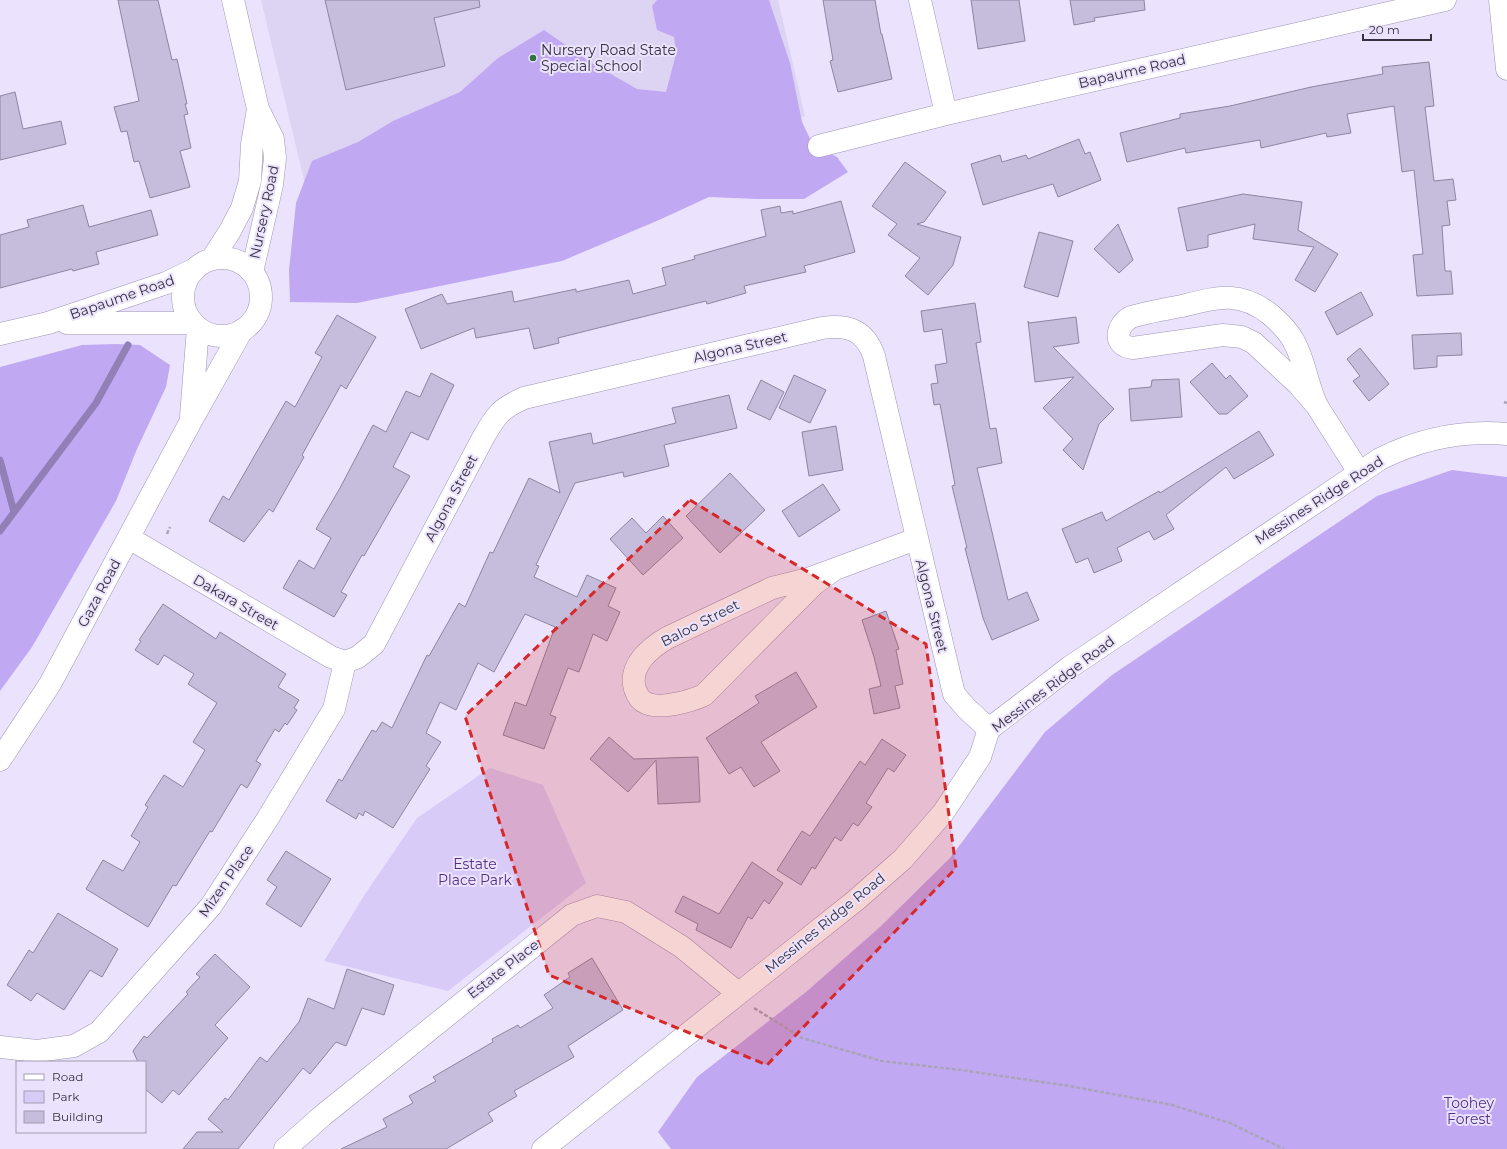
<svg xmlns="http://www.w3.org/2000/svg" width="1507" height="1149" font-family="Montserrat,sans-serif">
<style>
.built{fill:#ddd3f2}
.green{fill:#d9cbf8}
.forest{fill:#c1a8f2}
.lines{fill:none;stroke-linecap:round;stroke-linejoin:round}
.stream{stroke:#927fb6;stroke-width:7}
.building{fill:#c6bcdc;stroke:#8e85a2}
.minor-casing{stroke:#9e95b3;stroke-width:23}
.tertiary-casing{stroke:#9e95b3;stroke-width:23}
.secondary-casing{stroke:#9e95b3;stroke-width:23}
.path{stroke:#aaa4b9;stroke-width:2.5;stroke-dasharray:4 2;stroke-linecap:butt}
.minor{stroke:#fff;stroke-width:22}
.tertiary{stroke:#fff;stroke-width:22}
.secondary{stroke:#fff;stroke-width:22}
.marked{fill:#d62828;fill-opacity:0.2;stroke:#d62828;stroke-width:3;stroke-dasharray:8 5;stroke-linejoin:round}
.poi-dot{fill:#2d7440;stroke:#ebe3fd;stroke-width:1.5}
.labels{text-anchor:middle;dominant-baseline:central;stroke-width:4;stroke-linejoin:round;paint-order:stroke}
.poi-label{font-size:14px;fill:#35313d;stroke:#ebe3fd;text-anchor:start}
.street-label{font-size:14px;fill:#35313d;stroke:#ebe3fd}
.park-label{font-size:14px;fill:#533084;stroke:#ebe3fd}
</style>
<rect width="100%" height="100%" fill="#ebe3fd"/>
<path class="built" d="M 261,0 L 778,0 L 805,116 L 315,226 Z"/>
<path class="green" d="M 490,768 L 543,785 L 586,883 L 448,991 L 324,961 L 365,894 L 417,818 Z"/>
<path class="forest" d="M 657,0 L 769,0 L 790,63 L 802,122 L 813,145 L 837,157 L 848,172 L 804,199 L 757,199 L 709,197 L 659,220 L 562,261 L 357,303 L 290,302 L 289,270 L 296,203 L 312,161 L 358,142 L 393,121 L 460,92 L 498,58 L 544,30 L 590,62 L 637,89 L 666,92 L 676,54 L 674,37 L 657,30 L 652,6 Z
M 117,344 L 140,345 L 170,365 L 166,387 L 137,449 L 116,501 L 32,647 L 0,691 L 0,367 L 82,345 Z
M 1452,470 L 1507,477 L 1507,1149 L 671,1149 L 658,1132 L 697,1077 L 806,992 L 880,927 L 950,858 L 1045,732 L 1112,675 L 1377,496 Z"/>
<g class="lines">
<path class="stream" d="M 0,460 L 14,512
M 0,531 L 96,403 L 128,345"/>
</g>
<path class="building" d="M 118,0 L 158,0 L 172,60 L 177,59 L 187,104 L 185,104 L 188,114 L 184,115 L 191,148 L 180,151 L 190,187 L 150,198 L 139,161 L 134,162 L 127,131 L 121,132 L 114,107 L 139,101 Z
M 325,0 L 479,0 L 480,7 L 434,18 L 445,66 L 346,90 Z
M 823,0 L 875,0 L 881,34 L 882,34 L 892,79 L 838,92 L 830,61 L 833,60 Z
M 971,0 L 1019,0 L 1025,41 L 978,49 Z
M 1070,0 L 1144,0 L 1145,10 L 1094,18 L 1095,21 L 1074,25 Z
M 1429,62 L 1434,106 L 1425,107 L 1434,181 L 1453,179 L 1456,200 L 1447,201 L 1450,225 L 1442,226 L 1445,271 L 1451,271 L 1453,294 L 1417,296 L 1413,255 L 1423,254 L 1414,170 L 1402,172 L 1394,106 L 1347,114 L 1351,133 L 1327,137 L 1326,133 L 1261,148 L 1260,140 L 1186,153 L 1185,148 L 1127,162 L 1120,133 L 1180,118 L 1180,114 L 1230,106 L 1311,87 L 1383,74 L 1382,67 Z
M 15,92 L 23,129 L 61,121 L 66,144 L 0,160 L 0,96 Z
M 1079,139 L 1085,154 L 1090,152 L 1101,180 L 1058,197 L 1053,184 L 983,205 L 971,164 L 1000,155 L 1002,162 L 1026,155 L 1028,159 Z
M 905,162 L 946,192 L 924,222 L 917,224 L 961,237 L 953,265 L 928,295 L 905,276 L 920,258 L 888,235 L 897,224 L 872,206 Z
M 1243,194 L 1302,202 L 1298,230 L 1338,254 L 1315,292 L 1295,280 L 1314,247 L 1253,239 L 1255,224 L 1208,235 L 1208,247 L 1187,251 L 1178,208 Z
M 841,201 L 855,252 L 804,266 L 806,272 L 744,286 L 746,293 L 707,304 L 706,301 L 558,338 L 559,343 L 534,349 L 529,328 L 476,338 L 474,328 L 421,349 L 405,309 L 442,294 L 447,304 L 512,291 L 514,302 L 576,289 L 576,292 L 629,280 L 633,294 L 666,285 L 662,268 L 695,259 L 694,256 L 766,236 L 761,210 L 780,206 L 781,213 L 793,211 L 793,214 Z
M 83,205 L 89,227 L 151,210 L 158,235 L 96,252 L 99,264 L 73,271 L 72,269 L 0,288 L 0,235 L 29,227 L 27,220 Z
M 1118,224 L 1133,260 L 1119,273 L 1094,249 Z
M 1039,232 L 1073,241 L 1058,297 L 1024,287 Z
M 1361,292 L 1373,315 L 1337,335 L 1325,312 Z
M 975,303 L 981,342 L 976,343 L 990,429 L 996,428 L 1002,463 L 977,468 L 1008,600 L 1027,592 L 1039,620 L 992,640 L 983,618 L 965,548 L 967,548 L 952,486 L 955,485 L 940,404 L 934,405 L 931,384 L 938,383 L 935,365 L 947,363 L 942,329 L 924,332 L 921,311 Z
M 337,315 L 376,337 L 346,389 L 341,385 L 302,455 L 304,457 L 273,512 L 269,509 L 244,542 L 209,521 L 223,496 L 229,500 L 286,401 L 295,407 L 322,357 L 315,353 Z
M 1076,317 L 1079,343 L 1053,347 L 1114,409 L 1099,424 L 1083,470 L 1063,450 L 1073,439 L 1043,408 L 1074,377 L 1035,382 L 1028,321 L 1029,323 Z
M 1461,333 L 1462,355 L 1437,356 L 1437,367 L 1414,369 L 1412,335 Z
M 1360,348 L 1389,384 L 1369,401 L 1353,381 L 1360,376 L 1347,359 Z
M 1212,363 L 1226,379 L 1230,375 L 1248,396 L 1227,414 L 1219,414 L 1190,382 Z
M 431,373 L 454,385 L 428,440 L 411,432 L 393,467 L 410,476 L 364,556 L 362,555 L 341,592 L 347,595 L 334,617 L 283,588 L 299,560 L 314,569 L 331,538 L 316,529 L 340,488 L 373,425 L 386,432 L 406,391 L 420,397 Z
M 794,375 L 826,390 L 810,423 L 779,408 Z
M 1179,379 L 1182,417 L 1131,421 L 1129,389 L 1151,387 L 1152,380 Z
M 761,380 L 784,392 L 770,420 L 747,409 Z
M 729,395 L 737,428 L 664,445 L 669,466 L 624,477 L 623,472 L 575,483 L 536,565 L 539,566 L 534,577 L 577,597 L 587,575 L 616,588 L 608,606 L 620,612 L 607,641 L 593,634 L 579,672 L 568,668 L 550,715 L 556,717 L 544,749 L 503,735 L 515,702 L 526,706 L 555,627 L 525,614 L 494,672 L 478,663 L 456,710 L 440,702 L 426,733 L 441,742 L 426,766 L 430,769 L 393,828 L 365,811 L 363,816 L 359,813 L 356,819 L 326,801 L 339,779 L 342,781 L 372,730 L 376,732 L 382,722 L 392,728 L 427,655 L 429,656 L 459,603 L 465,607 L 490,552 L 493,553 L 529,478 L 560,493 L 549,442 L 591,433 L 593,444 L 676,423 L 672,408 Z
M 836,426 L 843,470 L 809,476 L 802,432 Z
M 1259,431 L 1274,455 L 1234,479 L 1226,467 L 1166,515 L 1174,529 L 1154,540 L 1149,531 L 1117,548 L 1122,561 L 1094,573 L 1088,558 L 1076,563 L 1062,529 L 1102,512 L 1106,521 L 1159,491 L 1160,493 Z
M 730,473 L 765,510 L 720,553 L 686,516 Z
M 823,484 L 840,510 L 799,537 L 782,511 Z
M 663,516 L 683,538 L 643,575 L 610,539 L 632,518 L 646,533 Z
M 163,604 L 216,639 L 220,632 L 286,674 L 278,687 L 299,700 L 294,708 L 297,710 L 287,725 L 285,723 L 279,732 L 275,729 L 256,761 L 261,764 L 247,788 L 241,784 L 212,832 L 210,831 L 176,886 L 173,885 L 148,927 L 86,889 L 103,860 L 123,871 L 140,842 L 131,836 L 148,807 L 145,805 L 164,775 L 183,787 L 205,750 L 193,742 L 217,703 L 188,684 L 194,674 L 164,655 L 158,665 L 135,650 L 141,641 L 139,640 Z
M 886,611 L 899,649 L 896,650 L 903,684 L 895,686 L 900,708 L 874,714 L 869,689 L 881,686 L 874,657 L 862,620 Z
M 796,672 L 817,707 L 761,742 L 780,771 L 754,787 L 741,767 L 729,774 L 706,738 L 759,703 L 755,696 Z
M 609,737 L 634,759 L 698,757 L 700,802 L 658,804 L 656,760 L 628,792 L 590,759 Z
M 882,739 L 906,755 L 894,772 L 888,768 L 866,803 L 872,807 L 858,826 L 853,823 L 841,841 L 835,837 L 815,869 L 812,867 L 801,885 L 777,870 L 802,831 L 810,836 L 860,761 L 865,765 Z
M 286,851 L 331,879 L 301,927 L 266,904 L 277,887 L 267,880 Z
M 752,862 L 783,883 L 769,904 L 764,900 L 752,919 L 748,917 L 731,948 L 696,930 L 698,924 L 675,912 L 683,896 L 719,914 Z
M 58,913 L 118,949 L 102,977 L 90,970 L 64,1010 L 37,993 L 31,1001 L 7,985 L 29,950 L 33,953 Z
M 215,954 L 250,987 L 215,1025 L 228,1038 L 179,1095 L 173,1090 L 162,1103 L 145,1089 L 145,1062 L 138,1062 L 133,1051 L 144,1036 L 147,1038 L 188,994 L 186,992 L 200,977 L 196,974 Z
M 592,958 L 623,1010 L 568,1046 L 574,1057 L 514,1091 L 517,1096 L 488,1113 L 493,1121 L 446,1149 L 341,1149 L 387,1127 L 383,1119 L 413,1103 L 409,1096 L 436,1081 L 433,1077 L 493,1042 L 492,1039 L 518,1025 L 520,1028 L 553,1008 L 544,995 L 570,977 L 568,973 Z
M 347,969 L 394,985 L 384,1015 L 362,1008 L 346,1046 L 336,1042 L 310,1074 L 303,1068 L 238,1149 L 183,1149 L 197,1132 L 223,1132 L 208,1119 L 225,1098 L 228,1100 L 260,1057 L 267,1062 L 299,1022 L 308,998 L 334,1009 Z"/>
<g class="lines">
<g class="minor-casing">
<path id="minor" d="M 920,0 L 946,114
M 1500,0 L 1507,69
M 819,146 L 946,114 L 1445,0
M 1317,406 C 1307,385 1305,360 1293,340 C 1288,331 1279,322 1271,315 C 1240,290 1217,297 1182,306 C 1165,309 1148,312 1131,317 C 1116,325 1112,346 1133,348 L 1223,335 L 1242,337 L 1254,343 L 1298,384 L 1317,406 L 1359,472
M 129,538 L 331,657 L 345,662
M 835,569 L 814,584 L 704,695 C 691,701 660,710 646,703 C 641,701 637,695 635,689 C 628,666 650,648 667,638 L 772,588 L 808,579 L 916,539
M 345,662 L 358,657 L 374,644 L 484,436 C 497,414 500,409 524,398 L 822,328 C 848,324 865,330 874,356 L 954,694 L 967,709 L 989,729
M 0,1047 L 37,1051 L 74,1046 L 99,1032 L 211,906 L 268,818 L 334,709 L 345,662
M 285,1149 L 322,1116 L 572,915 L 597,906 L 626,912 L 682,947 L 738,993"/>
</g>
<g class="tertiary-casing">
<path id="tertiary" d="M 67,323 L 192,323
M 0,334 L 48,323 L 166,283 L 195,269
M 543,1149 L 855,901 L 903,859 L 943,813 L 980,757 L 989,729 L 1070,667 L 1380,459 C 1420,439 1462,430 1507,434"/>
</g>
<g class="secondary-casing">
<path id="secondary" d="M 233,0 L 258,109 L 273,139 L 275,158 L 272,185 L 252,272
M183 297a39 39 0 1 1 78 0a39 39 0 1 1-78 0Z
M 212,259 L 230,231 L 242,208 L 250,181 L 252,144 L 258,109
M 191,416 L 198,328
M 0,760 L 50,684 L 191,421 L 242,330"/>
</g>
<path class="path" d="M 1504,402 L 1507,403
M 167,534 L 170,527
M 754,1008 L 802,1038 L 882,1061 L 961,1070 L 1069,1086 L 1172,1105 L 1230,1123 L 1284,1149"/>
<use href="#minor" class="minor"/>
<use href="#tertiary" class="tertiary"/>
<use href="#secondary" class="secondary"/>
</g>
<path class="marked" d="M 690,500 L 926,644 L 956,868 L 767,1065 L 549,975 L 465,716 Z"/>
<circle class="poi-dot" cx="533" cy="58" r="4"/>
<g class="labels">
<g class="poi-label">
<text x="541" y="50">Nursery Road State<tspan x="541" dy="16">Special School</tspan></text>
</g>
<g class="street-label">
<text transform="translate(1132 71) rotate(-13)">Bapaume Road</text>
<text transform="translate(264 212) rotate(-78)">Nursery Road</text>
<text transform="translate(122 297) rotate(-19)">Bapaume Road</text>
<text transform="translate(740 347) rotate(-13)">Algona Street</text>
<text transform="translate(451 498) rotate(-62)">Algona Street</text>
<text transform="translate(1319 500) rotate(-33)">Messines Ridge Road</text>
<text transform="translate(99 593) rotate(-62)">Gaza Road</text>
<text transform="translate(236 602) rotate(30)">Dakara Street</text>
<text transform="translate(932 606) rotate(76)">Algona Street</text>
<text transform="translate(700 623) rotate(-27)">Baloo Street</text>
<text transform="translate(1053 684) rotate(-37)">Messines Ridge Road</text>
<text transform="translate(226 881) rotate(-55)">Mizen Place</text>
<text transform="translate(825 923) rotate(-39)">Messines Ridge Road</text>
<text transform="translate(503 969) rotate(-38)">Estate Place</text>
</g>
<g class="park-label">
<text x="475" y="864">Estate<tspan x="475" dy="16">Place Park</tspan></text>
<text x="1469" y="1103">Toohey<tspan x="1469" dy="16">Forest</tspan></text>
</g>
</g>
<rect x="16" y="1061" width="130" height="72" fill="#ebe3fd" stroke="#a29cb0"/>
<rect x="24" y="1074" width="20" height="6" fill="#ffffff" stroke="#a29cb0"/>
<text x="52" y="1081" font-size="12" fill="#35313d">Road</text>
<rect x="24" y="1091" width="20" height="12" fill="#d9cbf8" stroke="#a29cb0"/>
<text x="52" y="1101" font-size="12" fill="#35313d">Park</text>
<rect x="24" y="1111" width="20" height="12" fill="#c6bcdc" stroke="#a29cb0"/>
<text x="52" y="1121" font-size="12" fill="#35313d">Building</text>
<path d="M1363 34v6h68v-6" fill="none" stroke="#35313d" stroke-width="2"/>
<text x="1369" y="34" font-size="12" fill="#35313d" stroke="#ebe3fd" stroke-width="3" paint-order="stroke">20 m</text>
</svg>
